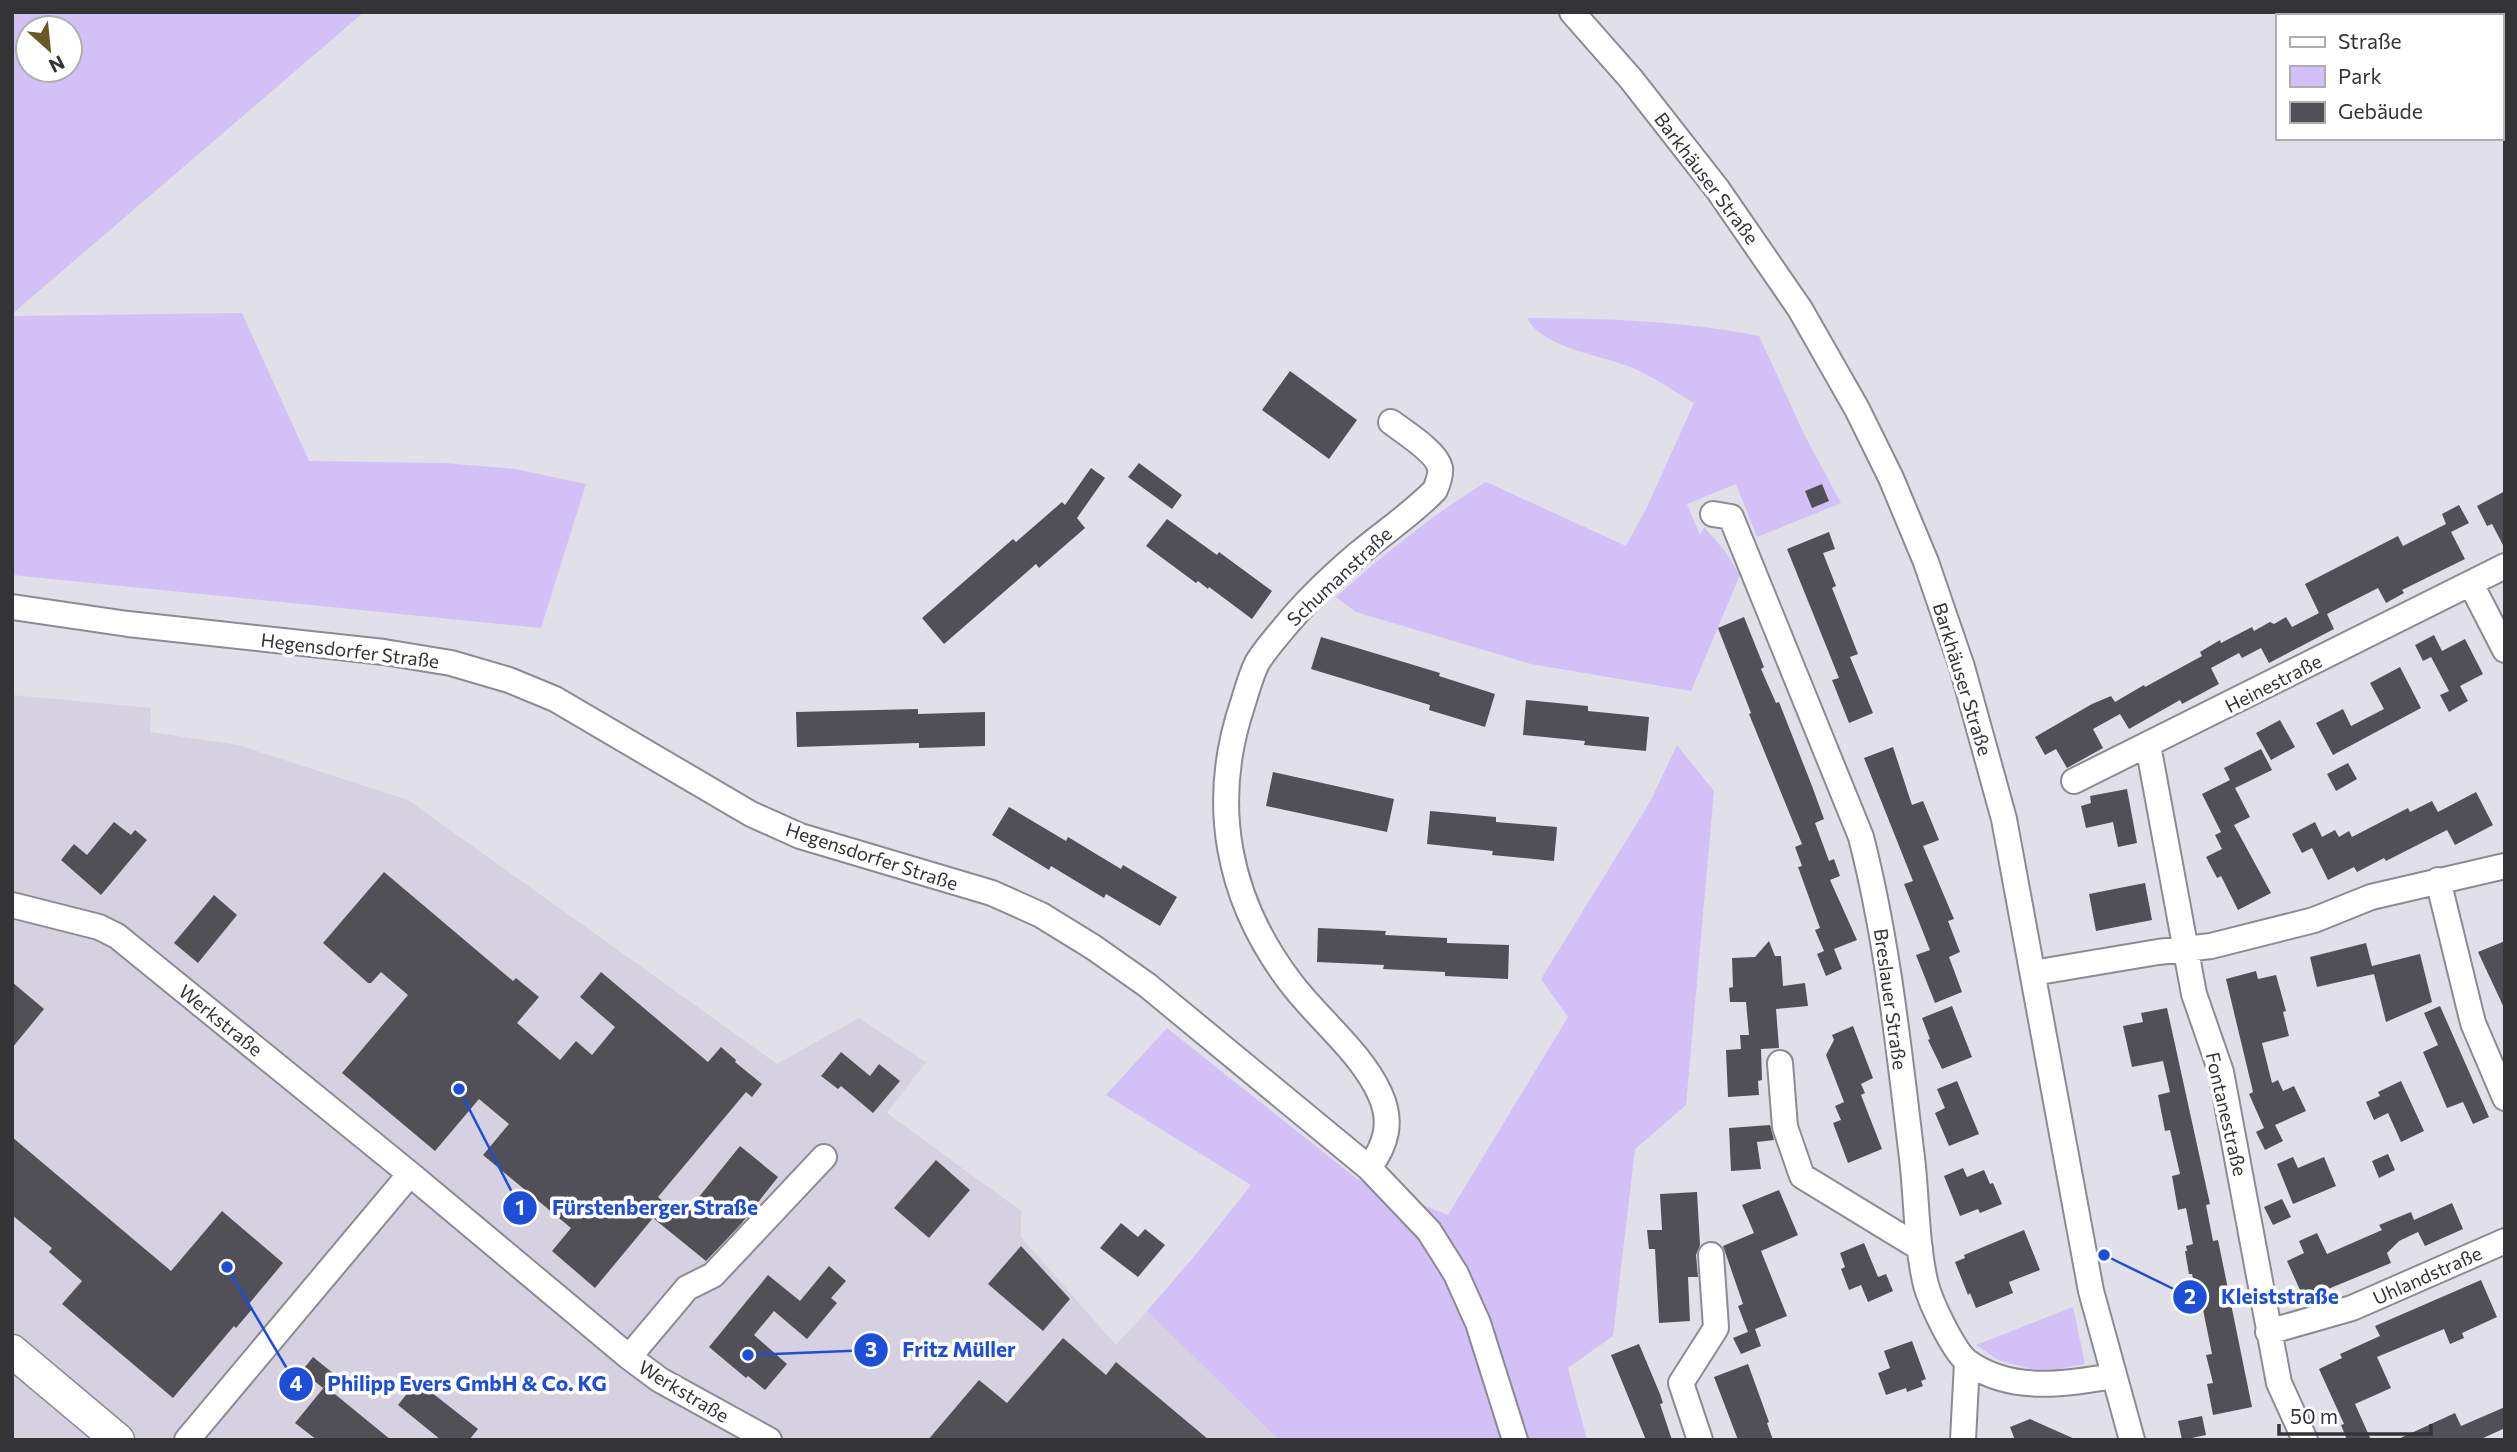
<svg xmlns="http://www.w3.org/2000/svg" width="2517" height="1452" font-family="Commissioner,sans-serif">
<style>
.built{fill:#d6d1e1}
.green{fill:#d1c1f6;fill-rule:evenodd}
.building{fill:#525057}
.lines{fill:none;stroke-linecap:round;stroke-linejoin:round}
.minor-casing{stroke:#8c8a92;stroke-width:28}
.major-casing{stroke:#8c8a92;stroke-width:35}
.minor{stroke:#fff;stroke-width:24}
.major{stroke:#fff;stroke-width:32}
.labels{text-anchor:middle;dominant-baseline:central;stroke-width:7;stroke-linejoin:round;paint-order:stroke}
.street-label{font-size:19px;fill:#343437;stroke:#fff}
.leader{fill:none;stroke:#1d4ed8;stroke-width:2.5}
.callout-dot{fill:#1d4ed8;stroke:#fff;stroke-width:2.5}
.mark-label{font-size:21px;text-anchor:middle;font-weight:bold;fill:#fff}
.callout-label{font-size:21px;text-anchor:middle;font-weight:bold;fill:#1d4ed8;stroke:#fff;stroke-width:7;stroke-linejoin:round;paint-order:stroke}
</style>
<rect width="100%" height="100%" fill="#e1dfe8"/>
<path class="built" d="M 12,695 L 151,708 L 150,732 L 238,745 L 408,800 L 777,1064 L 859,1018 L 926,1062 L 887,1113 L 1021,1211 L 1021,1237 L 1116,1345 L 1147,1311 L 1279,1440 L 12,1440 Z"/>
<path class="green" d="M 12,12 L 364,12 L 12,314 ZM 28,28 L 70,28 L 70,70 L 28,70 Z
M 242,313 L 309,461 L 444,463 L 515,469 L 586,484 L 541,628 L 12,575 L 12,316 Z
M 1527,318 C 1604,318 1684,321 1759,336 L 1805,436 L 1841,503 L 1757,537 L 1736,484 L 1687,504 L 1700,535 L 1704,527 L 1724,550 L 1740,575 L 1691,691 L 1531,664 L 1356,612 L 1336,597 C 1383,555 1432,515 1486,482 L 1626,546 L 1647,507 L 1694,403 C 1674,391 1655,378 1633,368 C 1603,355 1543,349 1527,318 Z
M 1677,745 L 1714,791 L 1686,1105 L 1635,1149 L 1613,1336 L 1568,1368 L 1587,1440 L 1279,1440 L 1147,1311 L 1198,1252 L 1251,1185 L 1106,1095 L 1167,1028 L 1357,1179 L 1448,1215 L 1568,1017 L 1541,979 L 1650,802 Z
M 2073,1307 L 2085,1364 L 2042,1372 L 1998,1360 L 1976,1345 Z"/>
<path class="building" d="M 1290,371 L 1357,420 L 1329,459 L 1262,410 Z
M 1139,463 L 1182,495 L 1172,509 L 1128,477 Z
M 1091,468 L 1105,478 L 1077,518 L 1085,528 L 1039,568 L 1036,564 L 944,644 L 922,618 L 1013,539 L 1016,542 L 1062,502 L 1065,505 Z
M 1822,484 L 1829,501 L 1812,508 L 1805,491 Z
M 2505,491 L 2505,549 L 2492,524 L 2487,526 L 2477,506 Z
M 2459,505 L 2469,523 L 2451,532 L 2465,559 L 2402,590 L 2404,593 L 2386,603 L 2378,588 L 2327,614 L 2334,629 L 2269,663 L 2261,648 L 2242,658 L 2239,653 L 2211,668 L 2219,684 L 2182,704 L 2180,700 L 2129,729 L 2120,714 L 2093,729 L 2103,748 L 2067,768 L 2056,749 L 2045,755 L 2035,737 L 2092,704 L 2111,696 L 2115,702 L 2144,685 L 2145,687 L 2202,656 L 2200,652 L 2220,640 L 2221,643 L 2252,627 L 2254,631 L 2270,622 L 2274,624 L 2286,617 L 2292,627 L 2319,613 L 2305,584 L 2398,536 L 2403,546 L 2446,524 L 2442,514 Z
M 1167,519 L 1217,555 L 1219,552 L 1272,591 L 1252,619 L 1209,587 L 1208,589 L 1198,581 L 1196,583 L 1146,546 Z
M 1829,532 L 1835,549 L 1823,553 L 1836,586 L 1832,588 L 1858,654 L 1850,657 L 1873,713 L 1849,723 L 1832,680 L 1839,678 L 1787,549 Z
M 1744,617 L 1764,667 L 1761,669 L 1776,703 L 1779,702 L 1812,786 L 1824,819 L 1815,823 L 1829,861 L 1834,859 L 1840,876 L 1830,880 L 1857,940 L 1834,949 L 1842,969 L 1826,976 L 1817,954 L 1824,951 L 1815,930 L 1820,928 L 1798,867 L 1802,866 L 1795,847 L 1802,844 L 1749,714 L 1751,713 L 1718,628 Z
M 2434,635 L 2442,651 L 2465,639 L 2483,674 L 2460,686 L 2468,701 L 2449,712 L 2440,695 L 2449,691 L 2431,657 L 2423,661 L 2415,645 Z
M 1321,637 L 1440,673 L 1439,676 L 1495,694 L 1485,727 L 1429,710 L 1430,705 L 1311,669 Z
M 2400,667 L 2421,708 L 2333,755 L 2316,723 L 2343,709 L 2351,726 L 2384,709 L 2370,683 Z
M 1526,700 L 1588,706 L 1588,711 L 1649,717 L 1646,751 L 1584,745 L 1585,741 L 1523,735 Z
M 918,709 L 918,714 L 985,712 L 985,746 L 919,748 L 919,743 L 797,747 L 796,712 Z
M 2280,720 L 2295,747 L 2271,760 L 2256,733 Z
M 1893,747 L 1912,805 L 1923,801 L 1939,840 L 1923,846 L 1954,919 L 1948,921 L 1960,952 L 1949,957 L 1962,992 L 1935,1003 L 1916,955 L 1930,950 L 1904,884 L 1913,881 L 1864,758 Z
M 2261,749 L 2272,770 L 2235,788 L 2250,817 L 2234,825 L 2271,893 L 2238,910 L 2221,876 L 2217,878 L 2206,857 L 2222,849 L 2215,835 L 2221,832 L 2202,794 L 2230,780 L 2224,768 Z
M 2348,763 L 2357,779 L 2336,791 L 2327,774 Z
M 1273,772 L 1394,799 L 1387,832 L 1266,806 Z
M 2127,789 L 2137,843 L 2118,847 L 2113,822 L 2086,828 L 2081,806 L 2091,803 L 2090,796 Z
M 2476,792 L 2493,825 L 2455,845 L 2447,830 L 2386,861 L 2384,858 L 2357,872 L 2354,867 L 2328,880 L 2312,848 L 2302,853 L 2292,834 L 2315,822 L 2322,837 L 2335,830 L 2339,837 L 2349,831 L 2352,837 L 2408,808 L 2410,812 L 2432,801 L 2438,812 Z
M 1009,807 L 1066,841 L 1068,837 L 1121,869 L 1123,865 L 1177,897 L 1160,926 L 1106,894 L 1104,898 L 1051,866 L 1049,870 L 992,835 Z
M 1430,811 L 1496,817 L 1496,822 L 1557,827 L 1554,861 L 1492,855 L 1493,851 L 1427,844 Z
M 114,822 L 131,835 L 135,830 L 147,840 L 101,895 L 61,860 L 74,844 L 87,855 Z
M 384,872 L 513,981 L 516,978 L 539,997 L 517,1023 L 560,1060 L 576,1041 L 592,1055 L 615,1027 L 580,997 L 601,972 L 708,1062 L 721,1047 L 736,1060 L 735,1062 L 762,1084 L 752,1097 L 746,1092 L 658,1197 L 682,1218 L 740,1146 L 778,1177 L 741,1224 L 706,1261 L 653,1218 L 595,1288 L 552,1251 L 571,1228 L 483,1155 L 509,1124 L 479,1099 L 435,1151 L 342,1073 L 408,995 L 381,972 L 371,983 L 368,983 L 323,943 Z
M 2145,883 L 2152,920 L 2096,931 L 2089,894 Z
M 214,895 L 237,915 L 198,963 L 174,943 Z
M 1318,928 L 1386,931 L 1385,935 L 1447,938 L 1447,943 L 1509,945 L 1508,979 L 1445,976 L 1445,972 L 1383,969 L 1384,965 L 1317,962 Z
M 1769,941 L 1775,956 L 1781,956 L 1783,986 L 1805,983 L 1808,1006 L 1776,1009 L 1779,1048 L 1761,1049 L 1762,1080 L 1758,1081 L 1759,1095 L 1728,1097 L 1726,1050 L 1741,1049 L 1740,1035 L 1749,1035 L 1746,1002 L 1730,1002 L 1729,988 L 1733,987 L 1732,958 L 1755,957 Z
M 2505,941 L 2505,1010 L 2478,952 Z
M 2366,943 L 2374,974 L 2317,987 L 2310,957 Z
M 2420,954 L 2432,1002 L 2386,1022 L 2372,966 Z
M 2256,971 L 2258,979 L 2276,975 L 2286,1011 L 2283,1012 L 2289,1036 L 2262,1043 L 2272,1083 L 2278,1080 L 2283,1091 L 2294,1086 L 2306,1111 L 2275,1125 L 2283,1141 L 2265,1150 L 2256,1132 L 2264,1128 L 2249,1094 L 2253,1092 L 2226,979 Z
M 12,982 L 44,1009 L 12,1048 Z
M 1952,1006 L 1972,1057 L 1942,1069 L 1928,1040 L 1930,1039 L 1922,1018 Z
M 2440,1006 L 2489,1117 L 2473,1124 L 2463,1102 L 2447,1108 L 2423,1052 L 2438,1045 L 2424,1013 Z
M 2167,1008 L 2210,1204 L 2206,1205 L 2213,1241 L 2218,1240 L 2252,1407 L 2213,1415 L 2207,1384 L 2213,1383 L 2206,1355 L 2212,1354 L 2198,1285 L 2195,1286 L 2192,1274 L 2189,1274 L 2185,1251 L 2187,1251 L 2186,1246 L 2193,1244 L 2186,1208 L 2178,1210 L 2172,1176 L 2180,1174 L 2170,1130 L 2165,1131 L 2158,1095 L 2170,1092 L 2163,1061 L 2132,1067 L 2123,1026 L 2143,1022 L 2141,1013 Z
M 1853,1026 L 1873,1078 L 1861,1084 L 1865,1093 L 1861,1095 L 1882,1149 L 1848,1163 L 1833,1123 L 1841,1120 L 1835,1106 L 1844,1102 L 1826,1055 L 1834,1040 L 1832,1035 Z
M 841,1052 L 870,1076 L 879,1064 L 900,1081 L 873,1113 L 841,1086 L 838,1089 L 821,1076 Z
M 1957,1081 L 1979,1134 L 1949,1146 L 1935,1113 L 1945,1108 L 1937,1089 Z
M 2401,1081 L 2424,1131 L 2401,1142 L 2388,1113 L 2374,1120 L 2366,1102 L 2380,1096 L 2378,1092 Z
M 1770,1125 L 1774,1140 L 1757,1142 L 1761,1169 L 1731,1171 L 1729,1128 Z
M 12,1137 L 171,1271 L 222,1211 L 283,1263 L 248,1305 L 253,1308 L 236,1328 L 234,1326 L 173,1398 L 62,1304 L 82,1281 L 49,1252 L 52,1248 L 12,1215 Z
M 2388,1154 L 2395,1170 L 2379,1178 L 2372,1161 Z
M 2293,1157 L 2298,1168 L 2324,1157 L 2336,1186 L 2293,1204 L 2277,1164 Z
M 936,1160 L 970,1190 L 929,1238 L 894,1208 Z
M 1963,1168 L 1967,1177 L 1984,1170 L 1990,1184 L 1993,1183 L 2002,1204 L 1980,1213 L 1978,1209 L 1960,1216 L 1944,1176 Z
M 1779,1190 L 1798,1235 L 1761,1251 L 1787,1316 L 1748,1332 L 1738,1306 L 1743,1304 L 1723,1246 L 1754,1233 L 1742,1205 Z
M 1697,1192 L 1700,1245 L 1696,1255 L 1698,1277 L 1688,1277 L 1690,1321 L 1659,1323 L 1655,1249 L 1649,1249 L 1647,1230 L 1662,1230 L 1660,1194 Z
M 2282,1199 L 2291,1217 L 2273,1225 L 2264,1207 Z
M 2452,1203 L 2463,1229 L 2425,1246 L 2418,1232 L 2399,1241 L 2387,1253 L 2391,1263 L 2304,1299 L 2287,1261 L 2304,1253 L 2299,1241 L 2317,1233 L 2327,1254 L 2382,1230 L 2379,1225 L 2411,1212 L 2414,1220 Z
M 1121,1223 L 1138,1237 L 1145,1229 L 1165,1245 L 1138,1277 L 1100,1248 Z
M 2024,1230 L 2040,1270 L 2009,1282 L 2013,1293 L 1976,1308 L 1970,1293 L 1968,1295 L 1955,1262 L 1965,1258 L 1964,1255 Z
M 1864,1243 L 1878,1277 L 1886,1274 L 1893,1291 L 1868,1302 L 1861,1285 L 1849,1290 L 1841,1269 L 1845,1267 L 1840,1253 Z
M 1021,1246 L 1070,1299 L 1043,1331 L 988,1284 Z
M 829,1266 L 846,1281 L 831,1298 L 837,1303 L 807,1339 L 774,1311 L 754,1335 L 787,1364 L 765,1390 L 748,1376 L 746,1378 L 709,1347 L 768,1275 L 800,1301 Z
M 2481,1280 L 2497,1317 L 2462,1333 L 2464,1338 L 2450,1344 L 2444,1329 L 2377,1357 L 2391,1388 L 2355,1404 L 2371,1440 L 2347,1440 L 2341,1425 L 2344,1424 L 2319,1369 L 2342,1358 L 2340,1354 L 2380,1336 L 2375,1326 Z
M 1755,1329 L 1761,1346 L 1741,1354 L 1733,1338 Z
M 1063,1338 L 1106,1375 L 1116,1362 L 1209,1440 L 928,1440 L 979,1380 L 1007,1403 Z
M 1912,1341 L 1926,1379 L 1921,1381 L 1923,1386 L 1907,1392 L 1906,1388 L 1886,1395 L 1878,1373 L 1890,1368 L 1884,1351 Z
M 1639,1344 L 1660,1394 L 1663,1403 L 1660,1404 L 1672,1440 L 1646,1440 L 1611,1355 Z
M 313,1357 L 334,1374 L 323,1388 L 302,1371 Z
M 1748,1364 L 1769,1422 L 1767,1423 L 1773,1440 L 1738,1440 L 1714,1377 Z
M 417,1381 L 478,1429 L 469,1440 L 441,1440 L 398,1405 Z
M 325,1386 L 391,1440 L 317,1440 L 295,1423 Z
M 2505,1407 L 2505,1428 L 2479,1440 L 2396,1440 L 2455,1413 L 2461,1426 Z
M 2202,1416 L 2206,1435 L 2182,1440 L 2178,1421 Z
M 2030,1419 L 2077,1440 L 2015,1440 L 2010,1427 Z"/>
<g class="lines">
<g class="minor-casing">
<path id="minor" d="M 1572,12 L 1631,79 L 1718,190 L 1800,309 L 1857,409 L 1891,478 L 1926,562 L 1962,667 L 2004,819 L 2091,1291 L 2132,1440
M 1713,514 L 1731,517 L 1861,837 C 1888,942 1899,1051 1912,1158 C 1917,1200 1916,1244 1926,1285 C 1931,1303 1954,1353 1969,1363 C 2012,1393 2066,1384 2113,1376
M 2471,584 L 2505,650
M 12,607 L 128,624 L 384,652 L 451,663 L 509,680 L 555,699 L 751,814 L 800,836 L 992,893 L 1041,915 L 1093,947 L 1147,985 L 1369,1168 L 1429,1231 L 1456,1274 L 1478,1323 L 1515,1440
M 2148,745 L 2194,994 L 2221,1072 L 2279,1383 L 2305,1440
M 2074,781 L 2505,566
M 2438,880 L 2473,1023 L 2505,1098
M 12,905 L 99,927 L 117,936 L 410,1174 L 629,1357 L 660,1380 L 769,1440
M 2033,973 L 2158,952 L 2211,946 L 2314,920 L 2371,897 L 2505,866
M 1780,1063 L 1785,1127 L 1802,1176 L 1920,1248
M 1369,1168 C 1386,1145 1393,1122 1380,1094 C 1361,1052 1319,1020 1291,983 C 1227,899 1209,803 1243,703 C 1247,690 1251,675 1257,663 C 1264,651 1274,640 1283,629 C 1305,602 1331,577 1358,554 C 1383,533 1412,514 1435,490 C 1438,483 1441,475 1440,468 C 1437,452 1404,432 1391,422
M 2268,1332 L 2352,1308 L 2505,1241
M 629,1357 L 687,1288 L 713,1275 L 824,1157
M 187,1440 L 410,1174
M 1700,1440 L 1681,1383 L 1716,1328 L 1711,1255
M 1963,1440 L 1967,1362"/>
</g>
<g class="major-casing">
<path id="major" d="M 12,1351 L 118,1440"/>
</g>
<use href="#minor" class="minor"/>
<use href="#major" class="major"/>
</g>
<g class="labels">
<g class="street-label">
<text transform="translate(1707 178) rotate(53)">Barkhäuser Straße</text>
<text transform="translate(1339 576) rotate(-43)">Schumanstraße</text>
<text transform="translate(350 650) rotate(7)">Hegensdorfer Straße</text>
<text transform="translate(1963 679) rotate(73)">Barkhäuser Straße</text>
<text transform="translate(2273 683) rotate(-27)">Heinestraße</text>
<text transform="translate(872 856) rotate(18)">Hegensdorfer Straße</text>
<text transform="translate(1891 999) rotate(82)">Breslauer Straße</text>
<text transform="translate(221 1020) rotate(39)">Werkstraße</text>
<text transform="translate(2227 1114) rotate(77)">Fontanestraße</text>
<text transform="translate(2427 1275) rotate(-24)">Uhlandstraße</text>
<text transform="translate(684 1391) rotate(31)">Werkstraße</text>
</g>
</g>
<path class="leader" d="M459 1089L520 1208M2104 1255L2190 1297M748 1355L871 1350M227 1267L296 1384"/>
<g class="callout-dot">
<circle cx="459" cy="1089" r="7"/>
<circle cx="2104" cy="1255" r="7"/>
<circle cx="748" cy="1355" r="7"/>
<circle cx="227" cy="1267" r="7"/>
<circle cx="520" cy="1208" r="18"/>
<circle cx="2190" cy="1297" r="18"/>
<circle cx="871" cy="1350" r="18"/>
<circle cx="296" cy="1384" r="18"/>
</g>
<g class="mark-label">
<text x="520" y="1215">1</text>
<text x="2190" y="1304">2</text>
<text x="871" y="1357">3</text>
<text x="296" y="1391">4</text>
</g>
<g class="callout-label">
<text x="655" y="1215">Fürstenberger Straße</text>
<text x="2280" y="1304">Kleiststraße</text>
<text x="959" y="1357">Fritz Müller</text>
<text x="467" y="1391">Philipp Evers GmbH &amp; Co. KG</text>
</g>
<rect width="2517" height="1452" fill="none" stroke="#343437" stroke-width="28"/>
<rect x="2276" y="14" width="228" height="126" fill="#ffffff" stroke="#aeaeaf" stroke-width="2"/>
<rect x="2290" y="37" width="35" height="10" fill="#ffffff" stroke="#aeaeaf" stroke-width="2"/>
<text x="2338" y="49" font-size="21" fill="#343437">Straße</text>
<rect x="2290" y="66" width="35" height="21" fill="#d1c1f6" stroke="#aeaeaf" stroke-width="2"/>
<text x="2338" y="84" font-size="21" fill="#343437">Park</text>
<rect x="2290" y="102" width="35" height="21" fill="#525057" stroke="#aeaeaf" stroke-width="2"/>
<text x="2338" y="119" font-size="21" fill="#343437">Gebäude</text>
<g transform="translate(49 49) rotate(153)"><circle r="33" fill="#ffffff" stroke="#aeaeaf" stroke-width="2"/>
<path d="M0-5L12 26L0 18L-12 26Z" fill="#685926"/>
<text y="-10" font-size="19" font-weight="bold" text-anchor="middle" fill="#343437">N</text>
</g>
<path d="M2279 1424v10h152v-10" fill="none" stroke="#343437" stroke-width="3.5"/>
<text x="2290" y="1424" font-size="21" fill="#343437" stroke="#ffffff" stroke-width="5" paint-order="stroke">50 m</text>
</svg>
